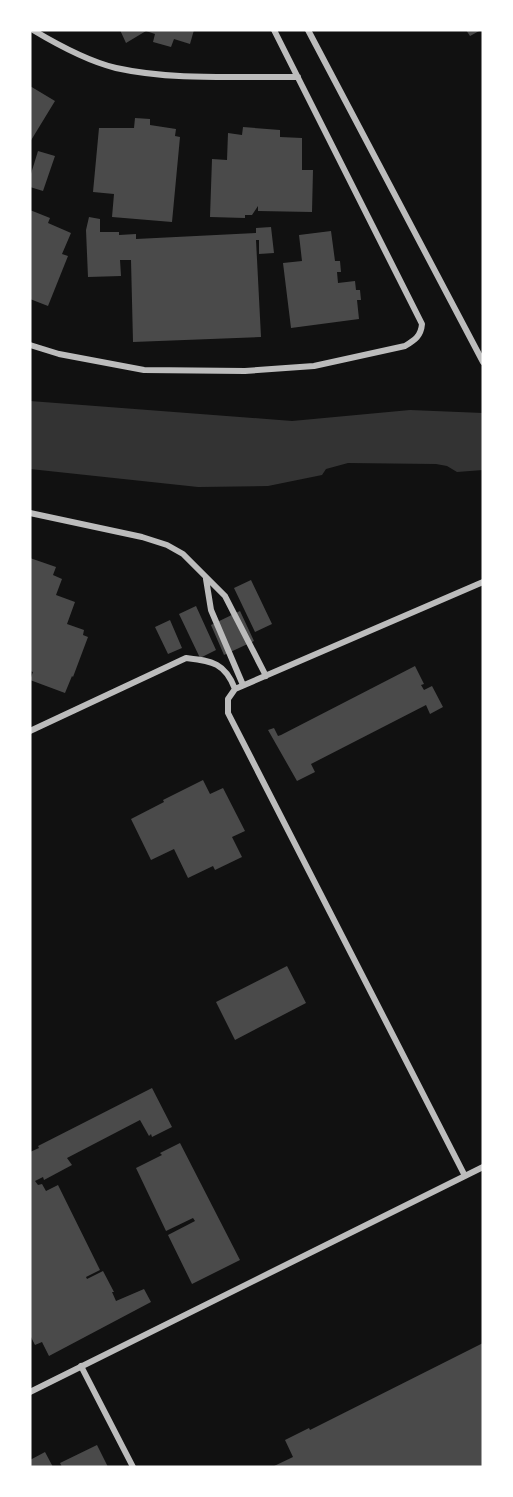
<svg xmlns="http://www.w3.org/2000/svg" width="513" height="1497" font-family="Poppins,sans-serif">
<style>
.water{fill:#333}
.building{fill:#4a4a4a}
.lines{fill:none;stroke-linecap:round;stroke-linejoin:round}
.minor{stroke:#bcbcbc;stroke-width:6}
</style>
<rect width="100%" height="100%" fill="#111"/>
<path class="water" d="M 30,401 L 292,421 L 410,410 L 483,413 L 483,470 L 457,472 L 447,466 L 436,464 L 348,463 L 326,469 L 322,475 L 268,486 L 198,487 L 30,469 Z"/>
<path class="building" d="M 120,30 L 194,30 L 190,44 L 174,39 L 171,47 L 153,42 L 155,34 L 146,31 L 126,43 Z
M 466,30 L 481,30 L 470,36 Z
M 30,86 L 55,101 L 30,142 Z
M 135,118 L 150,119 L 150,125 L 176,129 L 175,136 L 180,137 L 172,222 L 112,217 L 114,194 L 93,192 L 99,128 L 134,128 Z
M 243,127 L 280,130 L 280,137 L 302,138 L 302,170 L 313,170 L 312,212 L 258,211 L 258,206 L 252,215 L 245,215 L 245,218 L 210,217 L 212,159 L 227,160 L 228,133 L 242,135 Z
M 38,151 L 55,156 L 43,191 L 30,187 L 30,177 Z
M 30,210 L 50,218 L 48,223 L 71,233 L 62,254 L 68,256 L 48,306 L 30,299 Z
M 89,217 L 100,219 L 100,232 L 119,232 L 119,235 L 136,234 L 136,239 L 256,233 L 256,228 L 271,227 L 274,253 L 259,254 L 259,240 L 256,240 L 261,337 L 133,342 L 131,260 L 120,260 L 121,276 L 88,277 L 86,230 Z
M 331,231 L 335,261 L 340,261 L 341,272 L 337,272 L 338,283 L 355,281 L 356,290 L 360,290 L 361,300 L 357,300 L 359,319 L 291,328 L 283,263 L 302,261 L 299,235 Z
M 30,558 L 56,567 L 53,575 L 62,579 L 56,595 L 75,602 L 67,624 L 84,630 L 83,635 L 88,637 L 73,677 L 72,676 L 65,693 L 30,680 L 33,672 L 30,671 Z
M 251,580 L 272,624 L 255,632 L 234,588 Z
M 196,606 L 216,650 L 200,658 L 179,614 Z
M 240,611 L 254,641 L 224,655 L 211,625 Z
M 170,620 L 182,648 L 168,654 L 155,627 Z
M 415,666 L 424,684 L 421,685 L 424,690 L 432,686 L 443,707 L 430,714 L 426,705 L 311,764 L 315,772 L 297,781 L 268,730 L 274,728 L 278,736 L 281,735 Z
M 203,780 L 210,794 L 223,788 L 245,831 L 232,837 L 242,857 L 215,870 L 213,866 L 188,878 L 174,849 L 151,860 L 131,819 L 164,802 L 163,800 Z
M 287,966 L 306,1003 L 235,1040 L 216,1002 Z
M 152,1088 L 172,1127 L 152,1137 L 151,1134 L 149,1136 L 140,1120 L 67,1158 L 72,1165 L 44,1180 L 43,1177 L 35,1181 L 38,1185 L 42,1184 L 46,1191 L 58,1185 L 100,1270 L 86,1277 L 87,1279 L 103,1271 L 114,1292 L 112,1292 L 116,1301 L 144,1289 L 151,1302 L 49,1356 L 42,1342 L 35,1345 L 30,1335 L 30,1152 L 39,1148 L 38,1146 Z
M 180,1143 L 240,1260 L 192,1284 L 168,1235 L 195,1221 L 193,1218 L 166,1231 L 136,1168 L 162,1155 L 160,1153 Z
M 483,1343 L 483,1467 L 272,1467 L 293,1457 L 285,1440 L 309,1428 L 310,1430 Z
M 97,1445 L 108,1467 L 62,1467 L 60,1463 Z
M 45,1452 L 53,1467 L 31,1467 L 30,1460 Z"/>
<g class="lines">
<path class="minor" d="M 33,30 C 58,45 87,61 116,68 C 175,81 238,76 298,77
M 308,30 L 483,362
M 30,345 L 59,354 L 144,370 L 245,371 L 314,366 L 405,346 C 415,340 421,336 422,324 L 274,30
M 30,513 L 142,537 L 167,545 L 183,554 L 225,596 L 266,676
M 206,579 L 211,610 L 243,685
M 235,689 L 228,699 L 228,713 L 465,1176
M 235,689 L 483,582
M 30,731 L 186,658 C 211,661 225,662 235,689
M 81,1366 L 133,1467
M 30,1392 L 483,1167"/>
</g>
<rect width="513" height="1497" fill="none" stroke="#ffffff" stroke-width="63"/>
</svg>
